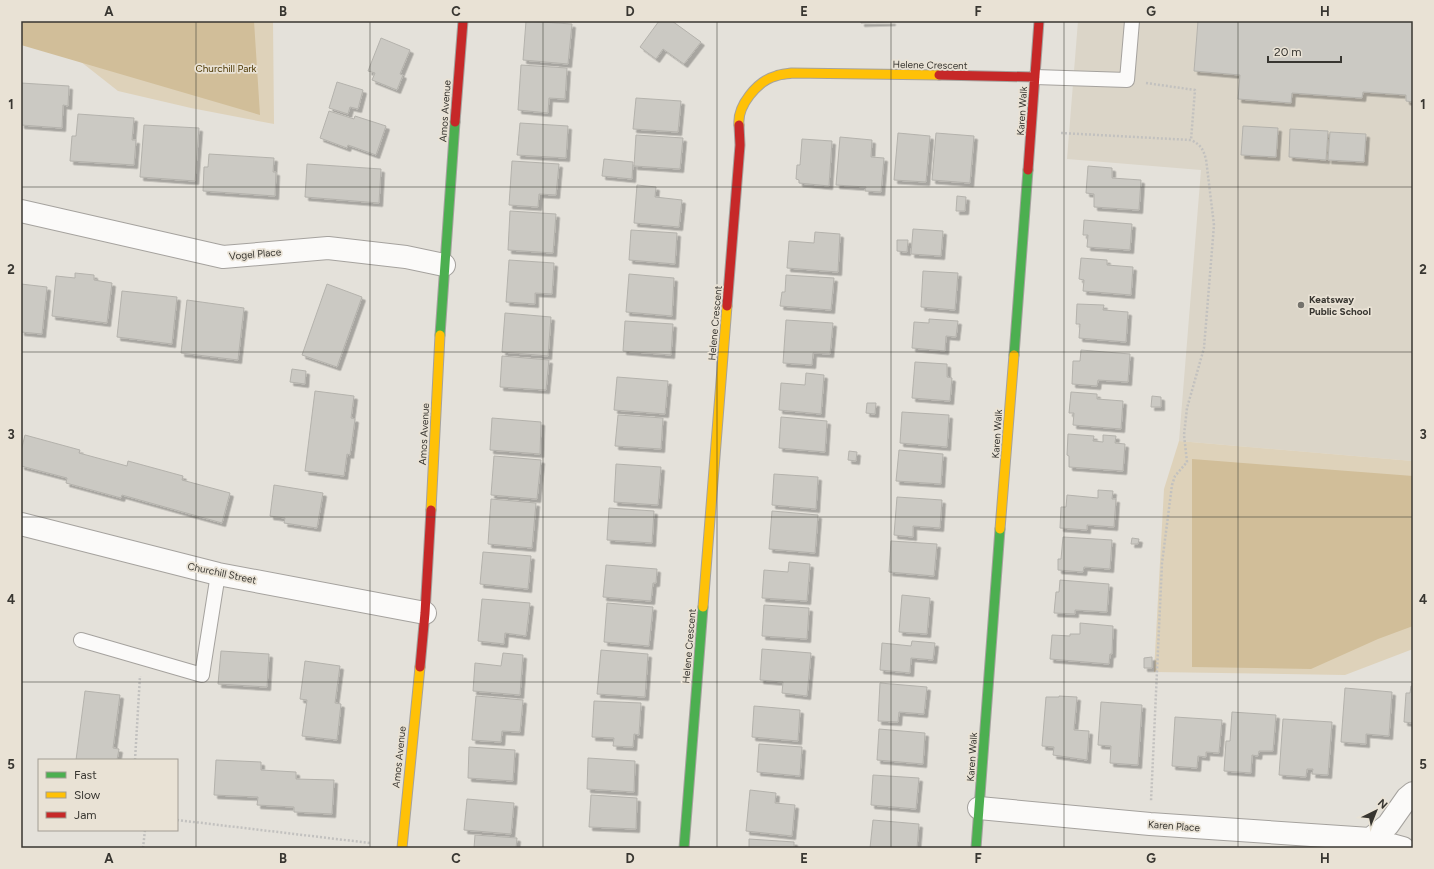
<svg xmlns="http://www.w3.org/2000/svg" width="1434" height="869" viewBox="0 0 1434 869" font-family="Figtree,sans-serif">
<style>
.built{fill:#dbd5c8}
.green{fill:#ded2ba}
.forest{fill:#d1be99}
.building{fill:#cbc9c3;stroke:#b4b2ac;filter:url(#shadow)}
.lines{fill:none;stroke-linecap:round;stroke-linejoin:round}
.lane-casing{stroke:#a5a29e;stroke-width:16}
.street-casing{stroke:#a5a29e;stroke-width:24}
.fast-casing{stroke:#a5a29e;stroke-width:11}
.slow-casing{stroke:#a5a29e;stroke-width:11}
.jam-casing{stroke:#a5a29e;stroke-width:11}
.path{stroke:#c2c1bf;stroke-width:2.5;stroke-dasharray:2 2;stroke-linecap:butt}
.lane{stroke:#fbfaf9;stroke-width:14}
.street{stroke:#fbfaf9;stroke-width:22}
.fast{stroke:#4caf50;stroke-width:9}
.slow{stroke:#ffc107;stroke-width:9}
.jam{stroke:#c62828;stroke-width:9}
.grid{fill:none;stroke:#383631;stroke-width:1;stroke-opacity:0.55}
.poi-dot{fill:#74726c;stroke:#e9e2d5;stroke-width:1.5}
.labels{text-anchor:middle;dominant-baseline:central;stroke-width:3.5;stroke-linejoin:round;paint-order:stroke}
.street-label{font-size:10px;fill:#383631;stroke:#e9e2d5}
.park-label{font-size:10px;fill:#4d3802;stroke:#e9e2d5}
.poi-label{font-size:10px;font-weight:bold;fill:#383631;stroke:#e9e2d5;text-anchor:start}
.neatline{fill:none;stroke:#383631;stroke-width:1.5}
.grid-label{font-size:13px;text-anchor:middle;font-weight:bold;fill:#383631}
</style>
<defs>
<filter id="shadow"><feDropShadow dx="3.5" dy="3.5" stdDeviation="0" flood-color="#0004"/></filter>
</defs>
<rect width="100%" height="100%" fill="#e4e1da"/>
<!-- built -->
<path class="built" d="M1078,21H1413V461L1179,441L1201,170L1067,159Z"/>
<!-- green -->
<path class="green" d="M21,21H273L274,124L191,108L118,91L71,54Z
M1179,441L1413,461V649L1345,675L1154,672L1164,489Z"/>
<!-- forest -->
<path class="forest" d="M21,21H254L260,115L21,45Z
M1192,459L1413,476V626L1378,639L1311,669L1192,667Z"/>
<!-- building -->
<path class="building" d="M526,21L572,24L568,64L523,60Z
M659,21H672L701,42L684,64L663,49L656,59L640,47Z
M861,21H892V22L861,23Z
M1198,21H1413V102L1406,101V95L1363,92L1362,98L1292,93L1291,103L1238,99L1240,75L1194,71Z
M381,38L410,50L400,74L403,75L397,90L372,80L375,73L368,71Z
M521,65L567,68L565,99L549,98L548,113L518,110Z
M337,82L363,90L358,109L350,107L348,114L329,108Z
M21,83L69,86L68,106L63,105L62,128L21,125Z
M636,98L681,101L678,132L633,129Z
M329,111L354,119L355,116L386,126L376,155L348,145L347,148L320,138Z
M78,114L134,118L132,140H136L134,165L70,161L72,136H76Z
M520,123L568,126L566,158L517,155Z
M144,125L199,128L195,181L140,177Z
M1243,126L1278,128L1276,157L1241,155Z
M1290,129L1328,131L1326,160L1289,157Z
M1330,132L1366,134L1364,162L1328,160Z
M898,133L930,136L926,182L894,180Z
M936,133L974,136L970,183L932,180Z
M636,135L683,138L680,169L634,166Z
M840,137L872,140L871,157L884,158L881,192L865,191L866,187L836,185Z
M802,139L832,141L829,186L799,183V180L796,179L797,165H800Z
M209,154L274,158L273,172H276L275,196L203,191L204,167H208Z
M604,159L633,162L632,179L602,176Z
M512,161L559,164L556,195L539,194L538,207L509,205Z
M307,164L381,169L379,203L305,197Z
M1088,166L1112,168V178L1141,180L1139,210L1094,207V194L1086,193Z
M637,185L656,187L655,197L682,200L679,227L634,223Z
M957,196L966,197L965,211H956Z
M510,211L556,214L553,253L508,250Z
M1084,220L1132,224L1130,250L1087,247L1088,235H1083Z
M913,229L943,231L941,256L911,254Z
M631,230L677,233L675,264L629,260Z
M815,232L840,234L838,272L787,268L789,241L814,243Z
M897,240H908L907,252L897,251Z
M1081,258L1107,260V265L1133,267L1131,295L1083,291L1084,280L1079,279Z
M509,260L554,263L552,294L535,293V304L506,302Z
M923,271L958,273L955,310L921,307Z
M75,273L94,275V280L112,283L107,323L52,316L56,276L75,278Z
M629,274L674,278L672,316L626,312Z
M786,275L834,278L831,310L780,306L782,292H785Z
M21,284L47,287L42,334L21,332Z
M327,284L362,297L337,367L302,355Z
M122,291L177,297L172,344L117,337Z
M187,300L244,308L238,360L181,353Z
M1077,304L1104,305L1103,310L1128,312L1126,342L1079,338L1080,324H1076Z
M505,313L551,317L548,356L502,352Z
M929,319L958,321L956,337L946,336L945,351L912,348L914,322L929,323Z
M786,320L833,323L830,354L813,353L812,365L783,363Z
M625,321L673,324L671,355L623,351Z
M1081,350L1130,354L1128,382L1098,380L1097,386L1072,384L1073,361H1080Z
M502,356L549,360L546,390L500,387Z
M915,362L947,364V377L952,378L950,401L912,398Z
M292,369L306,371L305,384L290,382Z
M806,373L824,375L821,414L779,410L781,383L805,385Z
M617,377L668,381L665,414L614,410Z
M315,391L354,396L351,418L355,419L350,455L347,454L344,476L305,471Z
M1071,392L1097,394V399L1123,401L1121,429L1073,425L1074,413H1069Z
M1152,396L1161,397V407H1151Z
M867,403H876L875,414L866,413Z
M902,412L949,415L947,447L900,443Z
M618,415L663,418L661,449L615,446Z
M781,417L827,421L825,452L779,448Z
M492,418L541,422L540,454L490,450Z
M1068,434L1094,436L1093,441L1103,442V435L1116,436L1115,443L1125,444L1123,471L1069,467V456L1067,455Z
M25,435L80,450L79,453L127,466L128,461L183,476L182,480L230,493L222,523L122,495L121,498L66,483L67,478L21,466V451Z
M899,450L943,454L941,484L896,481Z
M849,451L857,452L856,461L848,460Z
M494,456L541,460L537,499L491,495Z
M616,464L661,467L658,505L614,502Z
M774,474L818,477L816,509L772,505Z
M274,485L323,493L317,528L284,523L285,518L270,516Z
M1098,490L1113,491L1112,499H1116L1114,527L1087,525V530L1060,528L1061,507H1066L1067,495L1098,498Z
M897,497L942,500L940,528L913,526V537L894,535Z
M491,499L536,503L532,548L488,544Z
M609,508L654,511L652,543L607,540Z
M772,511L818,515L815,553L769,549Z
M1063,537L1112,540L1110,569L1084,567L1083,572L1058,570V559H1061Z
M1132,538L1139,539L1138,544H1131Z
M891,541L937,544L934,576L889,572Z
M483,552L531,556L528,589L480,584Z
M789,562L810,564L807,601L762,598L764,570L788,572Z
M606,565L657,569L656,583H653L651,601L603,597Z
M1060,580L1109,584L1107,612L1075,610V614L1054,613L1056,592H1059Z
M902,595L930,598L927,634L899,632Z
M482,599L530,603L526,636L505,633L504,644L478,641Z
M607,603L653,607L649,646L604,642Z
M764,605L809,608L807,639L762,636Z
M1080,623L1113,626L1112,654H1110L1109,664L1050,659L1052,635L1070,636V634H1080Z
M912,641L935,643L933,660L911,658L910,673L880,670L882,643L911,646Z
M762,649L811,653L807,696L782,693L783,682L760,680Z
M601,650L648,654L645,697L597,694Z
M221,651L269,654L267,687L218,684Z
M503,653L523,655L520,695L473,691L475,663L501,666Z
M1152,657V668H1144V658Z
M305,661L340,666L335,703L341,704L337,740L302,736L307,700L300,699Z
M880,683L927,687L924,714L899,712L898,722L878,721Z
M1411,686H1413V723L1404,722L1406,693H1410Z
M1345,688L1392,692L1389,736L1366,734V744L1341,742Z
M85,691L120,695L113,748L119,749L117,760H76Z
M476,696L523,700L520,732L502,731L501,742L472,740Z
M1059,696L1077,697L1074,730L1089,731L1087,760L1053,755L1054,747L1042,746L1046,697H1059Z
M594,701L641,703L639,735L634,734L633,747L613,746L614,738L592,737Z
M1101,702L1142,705L1138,765L1110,763L1111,746L1098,745Z
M754,706L800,710L798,741L752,737Z
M1232,712L1276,715L1273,751H1259L1258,756L1252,755L1251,773L1224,771L1226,741H1230Z
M1175,717L1222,720L1219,753L1206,752V757L1198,756L1197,768L1172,766Z
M1283,719L1332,722L1328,775L1312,774L1313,769H1307L1306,777L1279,775Z
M879,729L925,733L923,764L877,760Z
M759,744L802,747L800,776L757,772Z
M469,747L515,750L513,781L468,778Z
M588,758L635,761L634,792L587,789Z
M216,760L261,762V770L296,772V779L334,780L332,814L294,812V807L257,805L258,797L214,795Z
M873,775L919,778L916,809L871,805Z
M750,790L776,793L775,803L795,805L792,836L746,831Z
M591,795L637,798L636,829L589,827Z
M467,799L514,803L511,834L464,830Z
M873,820L919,824L917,848H870Z
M475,835L517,838L516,848H474Z
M749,839L794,842V848H749Z"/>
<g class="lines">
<defs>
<path id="lane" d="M1035,77L1127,80L1132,21
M81,640L202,675L218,574"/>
<path id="street" d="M21,211L223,257L328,248L406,257L444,265
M21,524L218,574L425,613
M979,808L1150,824L1370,839L1403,848
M1370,839L1388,825L1407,798L1413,793"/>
<path id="fast" d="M440,335L455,122
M1014,355L1028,170
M684,848L703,607
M976,848L1000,529"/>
<path id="slow" d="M739,125C737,106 757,81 776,76C781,74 787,74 792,73L939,75
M431,510L440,335
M1000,529L1014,355
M703,607L727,306
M402,848L420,667"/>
<path id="jam" d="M939,75L1035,77
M455,122L463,21
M1028,170L1039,21
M727,306L740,145L739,125
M420,667L425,613L431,510"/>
</defs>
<!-- lane casing -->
<use href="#lane" class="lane-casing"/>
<!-- street casing -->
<use href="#street" class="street-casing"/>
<!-- fast casing -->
<use href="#fast" class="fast-casing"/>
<!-- slow casing -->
<use href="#slow" class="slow-casing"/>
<!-- jam casing -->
<use href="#jam" class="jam-casing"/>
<!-- path -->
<path class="path" d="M1146,83L1195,90L1191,140
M1061,133L1191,140C1201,145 1203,149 1206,159L1214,225L1204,348L1187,408L1184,435L1187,462L1175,476L1172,485L1162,563L1151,801
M135,760L140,676
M177,820L370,843
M143,848L145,830"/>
<!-- lane -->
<use href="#lane" class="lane"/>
<!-- street -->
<use href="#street" class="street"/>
<!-- fast -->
<use href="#fast" class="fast"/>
<!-- slow -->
<use href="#slow" class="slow"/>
<!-- jam -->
<use href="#jam" class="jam"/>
</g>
<!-- grid -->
<path class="grid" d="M196,21V848M370,21V848M543,21V848M717,21V848M891,21V848M1064,21V848M1238,21V848M21,187H1413M21,352H1413M21,517H1413M21,682H1413"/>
<!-- markers -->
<circle class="poi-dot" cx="1301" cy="305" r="4"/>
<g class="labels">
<!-- street labels -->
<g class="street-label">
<text transform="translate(930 65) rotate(1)">Helene Crescent</text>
<text transform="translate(445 111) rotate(-86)">Amos Avenue</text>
<text transform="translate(1022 111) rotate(-86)">Karen Walk</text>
<text transform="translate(255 254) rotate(-5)">Vogel Place</text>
<text transform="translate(715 323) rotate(-85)">Helene Crescent</text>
<text transform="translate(424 434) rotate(-87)">Amos Avenue</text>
<text transform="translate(997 434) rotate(-86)">Karen Walk</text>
<text transform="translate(222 573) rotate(12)">Churchill Street</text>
<text transform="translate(689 646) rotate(-85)">Helene Crescent</text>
<text transform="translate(399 757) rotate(-84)">Amos Avenue</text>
<text transform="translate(972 757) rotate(-86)">Karen Walk</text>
<text transform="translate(1174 826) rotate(4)">Karen Place</text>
</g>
<!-- park labels -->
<g class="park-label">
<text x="226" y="68">Churchill Park</text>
</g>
<!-- poi labels -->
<g class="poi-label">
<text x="1309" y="299">Keatsway<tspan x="1309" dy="12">Public School</tspan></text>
</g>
</g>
<!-- border -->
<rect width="1434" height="869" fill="none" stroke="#e9e2d5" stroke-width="44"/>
<!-- legend -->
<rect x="38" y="759" width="140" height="72" fill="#e9e2d5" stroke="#a29d93"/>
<rect x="46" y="772" width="20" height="6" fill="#4caf50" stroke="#a29d93"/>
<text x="74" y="779" font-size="12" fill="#383631">Fast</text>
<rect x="46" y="792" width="20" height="6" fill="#ffc107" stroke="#a29d93"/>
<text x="74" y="799" font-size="12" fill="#383631">Slow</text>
<rect x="46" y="812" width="20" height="6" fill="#c62828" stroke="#a29d93"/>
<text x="74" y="819" font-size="12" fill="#383631">Jam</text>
<!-- north arrow -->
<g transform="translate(1376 811) rotate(43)" stroke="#e9e2d5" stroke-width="3" paint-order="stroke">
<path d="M0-3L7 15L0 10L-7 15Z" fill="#383631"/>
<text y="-6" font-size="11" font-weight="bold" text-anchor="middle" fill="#383631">N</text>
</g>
<!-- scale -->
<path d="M1268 56v6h73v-6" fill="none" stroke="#383631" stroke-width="2"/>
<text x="1274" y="56" font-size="12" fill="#383631" stroke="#e9e2d5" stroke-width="3" paint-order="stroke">20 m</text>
<rect x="22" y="22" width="1390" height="825" class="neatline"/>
<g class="grid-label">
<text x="109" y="16">A</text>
<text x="283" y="16">B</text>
<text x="456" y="16">C</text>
<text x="630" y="16">D</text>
<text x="804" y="16">E</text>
<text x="978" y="16">F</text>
<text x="1151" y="16">G</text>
<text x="1325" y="16">H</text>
<text x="11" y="109">1</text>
<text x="1423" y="109">1</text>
<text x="11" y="274">2</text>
<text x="1423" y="274">2</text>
<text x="11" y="439">3</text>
<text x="1423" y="439">3</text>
<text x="11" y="604">4</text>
<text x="1423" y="604">4</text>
<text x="11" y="769">5</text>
<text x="1423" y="769">5</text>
<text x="109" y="863">A</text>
<text x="283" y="863">B</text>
<text x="456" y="863">C</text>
<text x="630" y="863">D</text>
<text x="804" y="863">E</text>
<text x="978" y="863">F</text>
<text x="1151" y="863">G</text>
<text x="1325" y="863">H</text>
</g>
</svg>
